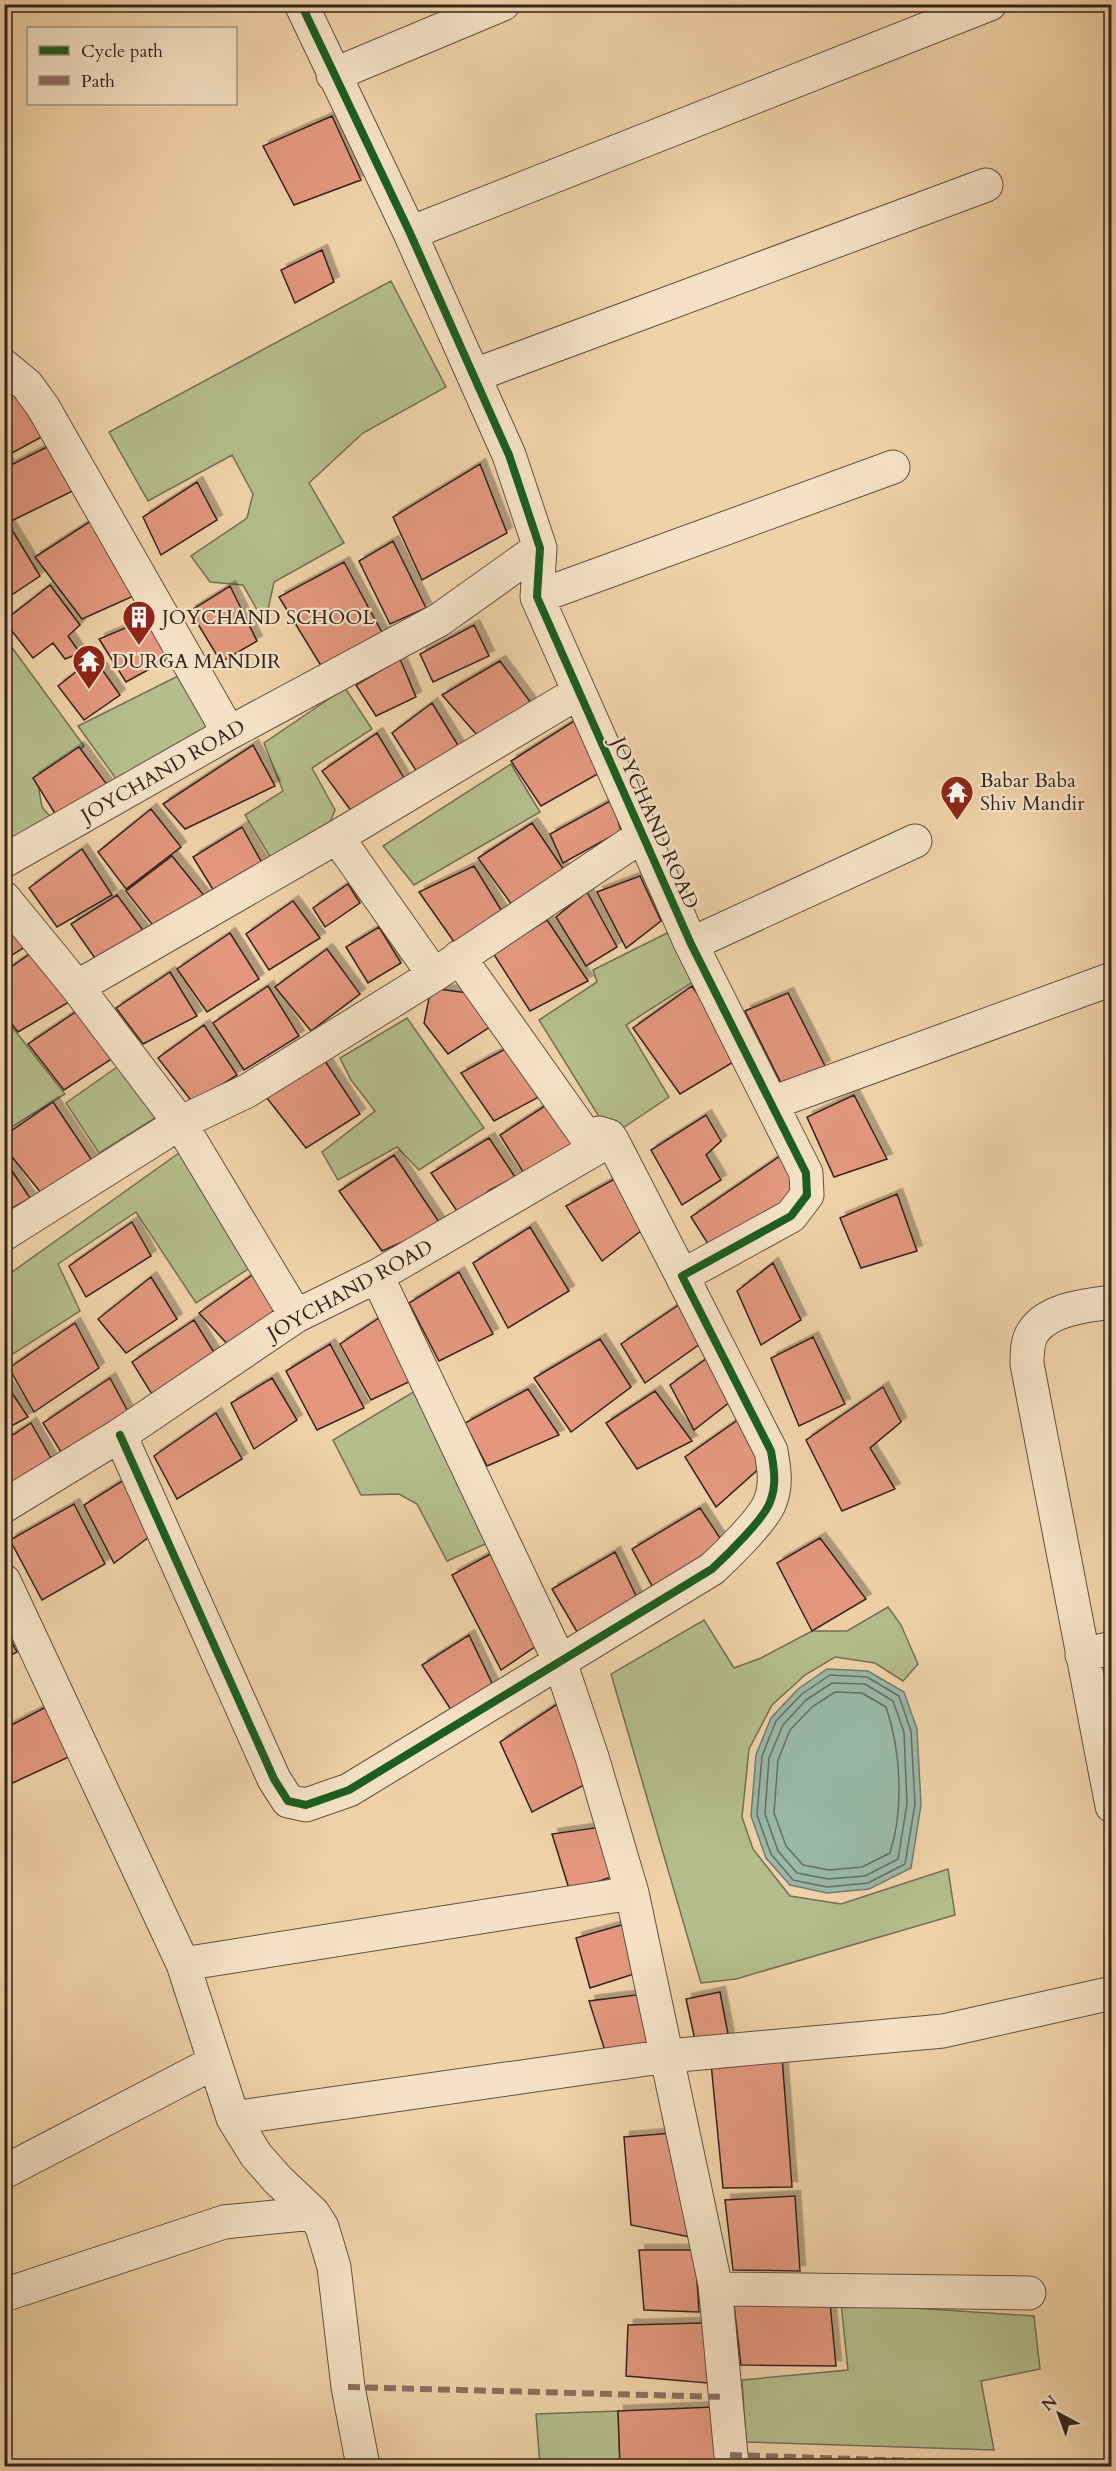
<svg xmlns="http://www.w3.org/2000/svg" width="1116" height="2471" viewBox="0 0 1116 2471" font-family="Cardo,serif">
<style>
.green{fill:#b4bd8c;stroke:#727056;stroke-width:1.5}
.water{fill:#9ab8a9;stroke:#707d72;stroke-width:1.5}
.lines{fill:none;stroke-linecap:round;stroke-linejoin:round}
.shore{stroke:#666e64;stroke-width:1.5}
.building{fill:#e4977e;stroke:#31241f;stroke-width:1.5;filter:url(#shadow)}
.street-casing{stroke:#615041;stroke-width:35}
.street{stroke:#f5e2c6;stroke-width:33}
.quiet{stroke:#8d6e63;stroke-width:6;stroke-dasharray:12 6;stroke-linecap:butt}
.cycleway-casing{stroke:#f5e2c6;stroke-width:11}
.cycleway{stroke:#1b5e20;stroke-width:8}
.labels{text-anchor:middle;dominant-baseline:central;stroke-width:4.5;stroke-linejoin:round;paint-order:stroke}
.poi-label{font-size:20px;fill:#31241f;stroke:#f5e2c6;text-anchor:start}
.street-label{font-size:20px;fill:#31241f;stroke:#f5e2c6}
</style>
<defs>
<filter id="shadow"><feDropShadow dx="5.5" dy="-5.5" stdDeviation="0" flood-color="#0004"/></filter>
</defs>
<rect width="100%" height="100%" fill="#f0d2a8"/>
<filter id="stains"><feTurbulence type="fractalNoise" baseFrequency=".00333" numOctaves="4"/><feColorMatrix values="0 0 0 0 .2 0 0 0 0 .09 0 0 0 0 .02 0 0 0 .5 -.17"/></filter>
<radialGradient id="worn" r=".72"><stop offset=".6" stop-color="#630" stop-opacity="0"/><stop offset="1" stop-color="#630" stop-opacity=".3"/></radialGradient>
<!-- green -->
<path class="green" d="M391,281L446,387L363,433L309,483L344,543L274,582L265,624L243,585L210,582L191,556L247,518L253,494L232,455L148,501L109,432Z
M5,638L84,746L37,779L42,807L63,832L5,854Z
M184,673L217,730L122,787L78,726Z
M345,688L372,729L312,768L335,810L327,830L279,872L245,815L283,791L264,743Z
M511,764L540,812L414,885L383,846Z
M687,923L713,969L626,1025L669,1097L611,1136L539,1020L597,982L593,970Z
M5,1018L65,1094L5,1131H4Z
M407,1018L484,1128L419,1170L397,1147L338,1180L322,1152L375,1111L351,1080L340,1058Z
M120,1065L160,1115L99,1153L66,1103Z
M186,1148L265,1258L196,1303L136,1212L58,1264L80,1311L5,1359V1277Z
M420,1388L497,1539L447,1561L417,1504L399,1494L361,1495L333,1440Z
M888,1607L901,1625L918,1664L903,1681L875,1663L835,1657L805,1675L772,1705L749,1749L742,1817L753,1849L790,1896L841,1904L948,1869L955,1915L736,1979L701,1983L611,1674L704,1620L734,1668L761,1658L812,1631H847Z
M841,2303L1034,2316L1040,2369L981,2381L994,2450L746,2442L742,2380L848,2370Z
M618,2411L620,2466H540L536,2414Z"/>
<!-- water -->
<path class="water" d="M827,1669L868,1671L904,1692L917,1729L921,1805L911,1868L869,1889L827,1893L790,1885L766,1858L751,1816L756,1755L771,1718L798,1689Z"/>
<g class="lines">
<!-- shore -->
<path class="shore" d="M830,1675L867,1677L899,1696L911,1731L915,1804L905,1864L868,1883L827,1887L793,1880L771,1854L757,1815L762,1756L776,1721L802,1694Z
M832,1683L865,1684L893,1701L904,1732L907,1804L898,1859L865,1876L828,1879L797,1873L778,1851L765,1814L769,1758L783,1725L806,1700Z
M835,1692L862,1693L886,1707C901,1751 904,1809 890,1853L862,1867L829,1870L803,1865L786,1846L774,1813L778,1760L790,1730L812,1707Z"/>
</g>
<!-- building -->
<path class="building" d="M332,116L361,180L294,205L263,146Z
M322,250L334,282L295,303L281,270Z
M19,388L47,434L12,453L4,442V398Z
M57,442L83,486L5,524L4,459L9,466Z
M480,464L507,533L422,580L393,517Z
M197,482L217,520L161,555L143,517Z
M97,517L138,594L82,619L35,557Z
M9,525L40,576L4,600V528Z
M393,541L426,608L390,624L359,561Z
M344,562L386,640L326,674L279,597Z
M50,585L80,625L68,636L80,653L65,659L53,643L33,658L4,621Z
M230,586L257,641L221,662L190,611Z
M154,616L179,653L126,682L99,639Z
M474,625L489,656L433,682L420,654Z
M94,658L120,695L84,720L58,686Z
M400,659L416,697L376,716L356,685Z
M500,661L534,707L484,743L442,695Z
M432,703L464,755L424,783L392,733Z
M585,714L610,767L541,806L511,761Z
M377,733L407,783L357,819L322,771Z
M253,745L275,786L185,829L163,804Z
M79,747L111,790L59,820L33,778Z
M612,800L621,831L563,863L550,834Z
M151,809L181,847L126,889L98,852Z
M532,823L566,873L512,905L478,858Z
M242,827L267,872L220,901L193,857Z
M82,849L112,895L57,927L29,888Z
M172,856L206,898L158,932L126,891Z
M474,866L506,918L457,946L419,892Z
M640,876L661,921L626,948L597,892Z
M348,884L360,903L325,927L313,908Z
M587,892L617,947L586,966L556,917Z
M117,895L145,933L99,964L71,924Z
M293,901L320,938L269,970L246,934Z
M4,905L30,944L4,960Z
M547,920L588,981L530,1011L493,953Z
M379,927L401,963L368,983L346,947Z
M230,933L259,979L207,1012L177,969Z
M327,949L360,994L311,1031L275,987Z
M34,951L69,1002L18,1032L4,1014V972Z
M170,972L197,1016L143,1044L116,1008Z
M268,986L299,1036L244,1070L213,1023Z
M692,986L740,1058L680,1094L633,1028Z
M431,988L468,993L498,1022L448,1054L424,1023Z
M788,993L825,1066L783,1087L745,1011Z
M80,1009L113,1058L64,1090L28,1044Z
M204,1025L237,1075L193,1103L158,1058Z
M516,1043L548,1092L494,1121L461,1073Z
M323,1058L360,1114L306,1148L263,1093Z
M854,1095L887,1159L834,1177L807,1117Z
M53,1102L95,1165L46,1199L4,1147V1136Z
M551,1102L582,1150L530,1183L500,1135Z
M706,1115L721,1141L706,1155L721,1180L682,1205L651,1150Z
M489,1138L515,1177L490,1190L459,1214L431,1173Z
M783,1154L797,1199L710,1247L691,1217Z
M394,1155L441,1225L382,1251L339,1191Z
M4,1159L30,1198L4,1213Z
M618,1177L646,1227L602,1261L566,1206Z
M897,1194L917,1251L861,1268L840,1218Z
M132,1222L151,1256L86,1297L69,1266Z
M530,1227L569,1291L508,1328L473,1263Z
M773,1263L801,1320L761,1345L737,1291Z
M459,1272L493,1334L439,1361L409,1303Z
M255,1273L280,1313L230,1347L199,1313Z
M151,1277L177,1319L126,1353L98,1319Z
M686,1300L707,1339L645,1383L621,1344Z
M382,1316L417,1378L371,1400L340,1344Z
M194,1320L221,1364L158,1404L132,1362Z
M75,1323L99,1368L34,1412L9,1368Z
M813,1337L845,1404L799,1426L771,1358Z
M600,1339L631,1387L571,1432L534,1378Z
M330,1344L364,1408L317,1430L286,1371Z
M710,1356L735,1398L694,1430L670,1385Z
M110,1378L133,1421L66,1460L43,1423Z
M272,1378L297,1420L254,1449L231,1403Z
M4,1381L28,1417L4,1430Z
M883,1387L901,1422L870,1448L895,1489L842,1511L806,1440Z
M528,1389L559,1435L487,1466L465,1423Z
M655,1391L692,1441L637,1469L606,1423Z
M216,1413L242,1459L177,1499L154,1456Z
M745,1415L763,1465L716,1507L685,1457Z
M31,1423L57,1469L4,1500V1441Z
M127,1478L153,1534L114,1563L84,1505Z
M74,1504L105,1564L42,1600L10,1540Z
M700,1508L724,1544L657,1595L632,1549Z
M820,1538L866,1599L812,1631L777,1563Z
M494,1552L545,1640L501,1670L452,1575Z
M615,1552L639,1602L580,1637L552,1589Z
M4,1628L17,1652L4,1659Z
M469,1635L499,1698L457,1719L422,1665Z
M565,1699L592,1781L532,1812L500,1742Z
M46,1707L71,1756L4,1787V1729Z
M601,1827L616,1875L570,1892L552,1834Z
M628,1923L637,1973L590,1988L576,1938Z
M720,1992L729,2039L696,2045L686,1999Z
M644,1994L652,2044L606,2054L589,2001Z
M782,2057L792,2187L723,2188L711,2063Z
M672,2133L690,2237L631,2225L624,2137Z
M795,2196L800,2271L733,2270L725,2200Z
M639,2250H695L699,2312L644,2310Z
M829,2292L836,2366L741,2365L733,2297Z
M703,2323L708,2383L626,2376L628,2325Z
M713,2407L717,2466H620L618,2411Z"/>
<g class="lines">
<defs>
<path id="street" d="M333,75L503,4
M410,233L990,4
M4,366L27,385L43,407L229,733
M475,375L986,185
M537,597L893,467
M337,837L434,975
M4,861L229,733L439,620L540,548
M4,898L77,987L180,1123L4,1234
M691,944L915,841
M459,957L595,1149
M77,987L337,837L579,692
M772,1103L1112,979
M377,1276L560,1662L592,1757L632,1893L715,2284L732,2466
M1112,1302C1087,1305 1048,1309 1033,1332C1027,1341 1027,1353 1027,1364L1112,1806
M296,1316L180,1123L247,1091L434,975L643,835
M120,1435L274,1779L288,1801L306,1805L349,1790L712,1569C726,1556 764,1519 770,1502C777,1485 774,1468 771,1451L682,1276L791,1216L807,1195L806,1173L691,944L537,597L540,548L509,455L410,233L301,4
M4,1506L120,1435L296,1316L377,1276L595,1149L599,1133L609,1136L613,1142L682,1276
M4,1581L183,1964L233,2118L256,2155L278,2180L313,2213L322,2227L334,2267L348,2387L363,2466
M1082,1655L1112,1648
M183,1964L632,1893
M233,2118L668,2056L943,2031L1112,1993
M4,2172L215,2062
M715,2284L725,2289L1029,2293
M4,2295L224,2222L313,2213"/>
</defs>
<!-- street casing -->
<use href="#street" class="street-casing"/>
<!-- street -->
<use href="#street" class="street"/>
<!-- quiet -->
<path class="quiet" d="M348,2387L725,2397
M730,2455L1072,2466"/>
<defs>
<path id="cycleway" d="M120,1435L274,1779L288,1801L306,1805L349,1790L712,1569C726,1556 764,1519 770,1502C777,1485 774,1468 771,1451L682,1276L791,1216L807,1195L806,1173L691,944L537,597L540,548L509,455L410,233L301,4"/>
</defs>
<!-- cycleway casing -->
<use href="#cycleway" class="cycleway-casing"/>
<!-- cycleway -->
<use href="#cycleway" class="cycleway"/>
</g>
<!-- icons -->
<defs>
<symbol id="building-pin" viewBox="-11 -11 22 30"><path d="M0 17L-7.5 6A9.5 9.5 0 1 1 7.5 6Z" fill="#8f2418" stroke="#f5e2c6"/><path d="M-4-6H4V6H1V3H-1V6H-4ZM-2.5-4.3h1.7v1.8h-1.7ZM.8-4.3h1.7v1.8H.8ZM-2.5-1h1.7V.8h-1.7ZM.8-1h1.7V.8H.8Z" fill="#fff"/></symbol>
<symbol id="temple-pin" viewBox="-11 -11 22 30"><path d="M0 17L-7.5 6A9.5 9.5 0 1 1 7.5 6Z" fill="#8f2418" stroke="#f5e2c6"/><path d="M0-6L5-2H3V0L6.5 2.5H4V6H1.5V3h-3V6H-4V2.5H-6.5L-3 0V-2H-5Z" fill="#fff"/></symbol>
</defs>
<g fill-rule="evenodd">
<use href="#building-pin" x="120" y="598" width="38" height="52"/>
<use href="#temple-pin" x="70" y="642" width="38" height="52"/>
<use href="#temple-pin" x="938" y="773" width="38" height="52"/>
</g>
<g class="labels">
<!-- poi labels -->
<g class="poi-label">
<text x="162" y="617">JOYCHAND SCHOOL</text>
<text x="112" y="661">DURGA MANDIR</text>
<text x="980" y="780">Babar Baba<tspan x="980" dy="23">Shiv Mandir</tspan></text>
</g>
<!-- street labels -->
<g class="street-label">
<text transform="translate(163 771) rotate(-30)">JOYCHAND ROAD</text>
<text transform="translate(655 823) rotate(66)">JOYCHAND ROAD</text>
<text transform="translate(350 1290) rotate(-29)">JOYCHAND ROAD</text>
</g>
</g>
<!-- margin -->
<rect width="1116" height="2471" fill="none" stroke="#f0d2a8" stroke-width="24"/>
<rect x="6" y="6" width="1104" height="2459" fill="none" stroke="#31241f" stroke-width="3"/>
<rect x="12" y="12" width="1092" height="2447" fill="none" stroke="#31241f" stroke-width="1.5"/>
<!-- legend -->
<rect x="27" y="27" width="210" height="78" fill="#f5e2c6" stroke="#a79683" stroke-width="1.5"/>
<rect x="39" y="46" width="30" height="9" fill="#1b5e20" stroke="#a79683" stroke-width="1.5"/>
<text x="81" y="57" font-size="18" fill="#31241f">Cycle path</text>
<rect x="39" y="76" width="30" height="9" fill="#8d6e63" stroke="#a79683" stroke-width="1.5"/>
<text x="81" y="87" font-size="18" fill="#31241f">Path</text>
<!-- north arrow -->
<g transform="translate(1059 2414) rotate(319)" stroke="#f5e2c6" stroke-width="4.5" paint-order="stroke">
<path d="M0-4.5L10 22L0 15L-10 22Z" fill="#31241f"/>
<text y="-9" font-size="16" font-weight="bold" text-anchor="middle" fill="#31241f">N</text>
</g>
<rect width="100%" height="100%" filter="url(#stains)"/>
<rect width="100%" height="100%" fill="url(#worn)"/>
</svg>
